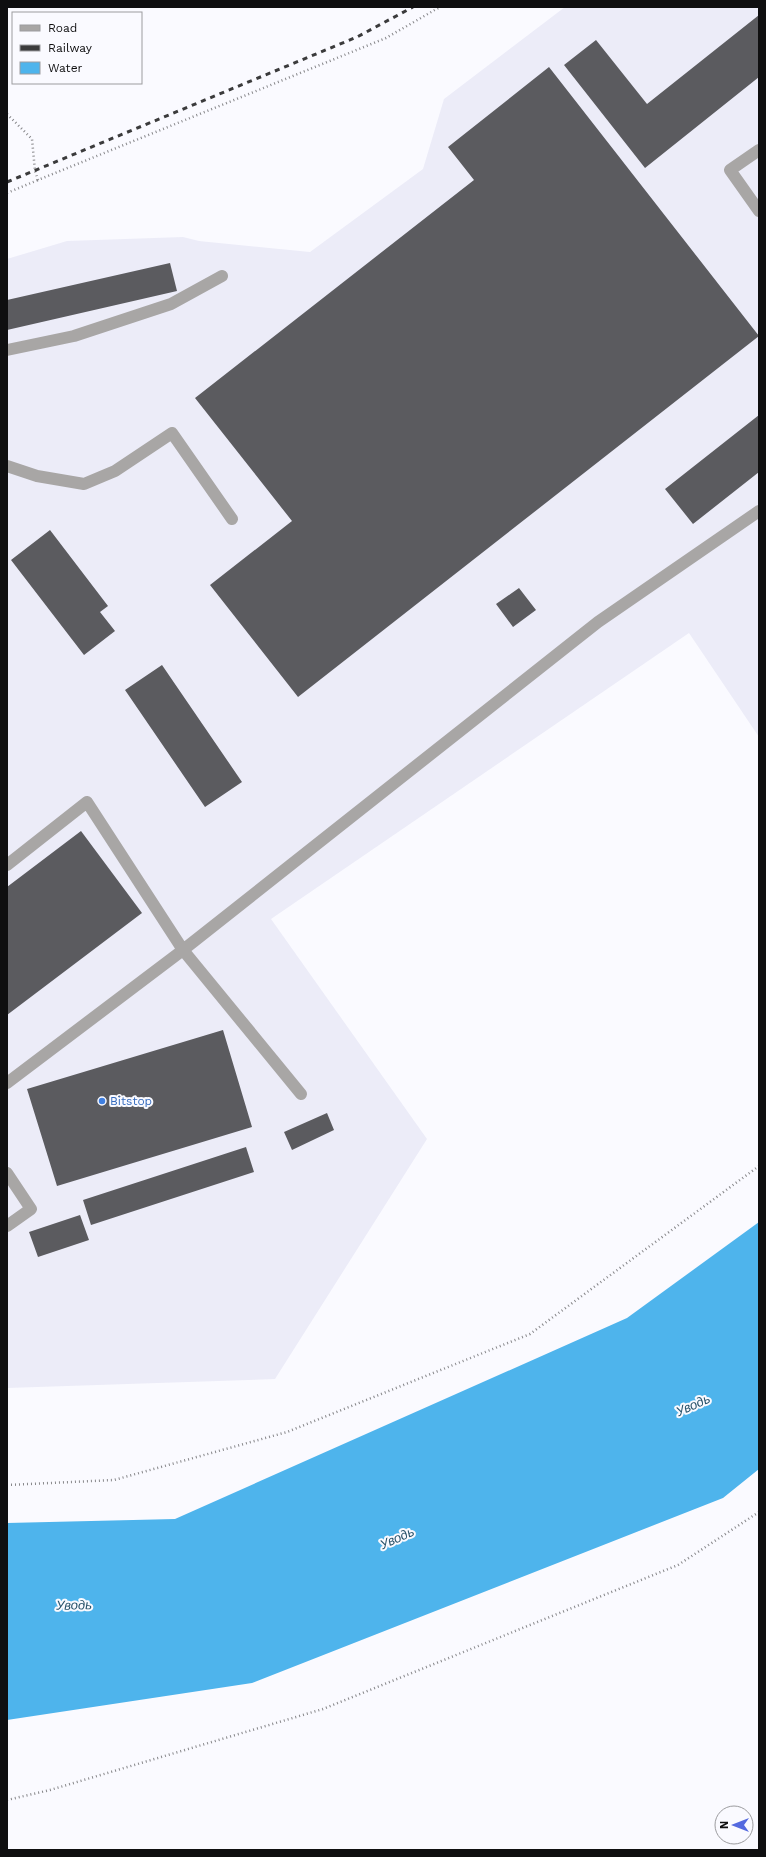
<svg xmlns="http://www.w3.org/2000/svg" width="766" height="1857" viewBox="0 0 766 1857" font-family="'Work Sans',sans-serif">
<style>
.built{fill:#ececf8}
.water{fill:#4eb4ec}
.building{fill:#5b5b5f}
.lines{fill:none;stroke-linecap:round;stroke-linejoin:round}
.path{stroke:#87878a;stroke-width:2.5;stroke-dasharray:1 3;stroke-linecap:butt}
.minor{stroke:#a8a6a5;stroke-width:12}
.rail{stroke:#3b3b3c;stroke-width:3;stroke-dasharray:5 5;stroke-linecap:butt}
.shop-dot{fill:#3f7fe0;stroke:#fafaff;stroke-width:1.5}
.labels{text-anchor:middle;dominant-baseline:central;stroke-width:4;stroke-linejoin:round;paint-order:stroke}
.shop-label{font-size:12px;fill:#366cbe;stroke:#fafaff;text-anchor:start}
.water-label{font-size:13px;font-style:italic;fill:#29536b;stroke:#fafaff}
</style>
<rect width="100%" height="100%" fill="#fafaff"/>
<!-- built -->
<path class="built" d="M565,7H759V737L689,633L271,919L427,1139L275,1379L7,1388V259L67,241L183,237L199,241L310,252L423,169L444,99Z"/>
<!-- water -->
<path class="water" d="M759,1222V1469L723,1498L252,1683L7,1720V1523L175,1519L627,1318Z"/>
<!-- building -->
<path class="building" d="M759,15V77L645,168L564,65L596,40L647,104Z
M549,67L759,336L298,697L210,585L292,521L195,398L474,180L448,147Z
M170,263L177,291L7,330V300Z
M759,415V472L693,524L665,489Z
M50,530L108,606L100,612L115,631L84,655L11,560Z
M519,588L536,610L513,627L496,604Z
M162,665L242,782L205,807L125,690Z
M81,831L142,913L7,1015V887Z
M223,1030L252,1127L57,1186L27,1089Z
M327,1113L334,1130L292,1150L284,1132Z
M246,1147L254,1172L91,1225L83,1200Z
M80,1215L89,1240L38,1257L29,1232Z"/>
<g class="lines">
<!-- path -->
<path class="path" d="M7,114L32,139L35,171L38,180L386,38L440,7
M7,193L38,180
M7,1485L114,1480L287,1432L530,1334L759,1166
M7,1800L50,1790L323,1709L678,1565L759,1512"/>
<!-- minor -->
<path class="minor" d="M759,150L730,170L759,211
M7,350L74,336L171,304L222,276
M7,466L37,476L84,484L115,471L172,433L232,519
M7,865L87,802L183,950L598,622L759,511
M7,1083L183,950L301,1094
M7,1173L31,1209L7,1226"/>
<!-- rail -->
<path class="rail" d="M7,182L357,37L413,7"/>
</g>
<!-- markers -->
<circle class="shop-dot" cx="102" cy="1101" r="4"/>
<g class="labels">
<!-- shop labels -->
<g class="shop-label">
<text x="110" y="1101">Bitstop</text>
</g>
<!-- water labels -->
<g class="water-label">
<text transform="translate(693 1405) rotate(-24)">Уводь</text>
<text transform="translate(397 1538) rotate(-24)">Уводь</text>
<text transform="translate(74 1605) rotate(-1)">Уводь</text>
</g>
</g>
<!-- border -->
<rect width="766" height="1857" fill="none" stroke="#0f0f10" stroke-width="16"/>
<!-- legend -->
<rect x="12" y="12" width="130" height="72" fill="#fafaff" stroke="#9c9c9f"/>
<rect x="20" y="25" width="20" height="6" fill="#a8a6a5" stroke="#9c9c9f"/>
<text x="48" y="32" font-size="12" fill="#0f0f10">Road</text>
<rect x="20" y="45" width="20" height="6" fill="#3b3b3c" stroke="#9c9c9f"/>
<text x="48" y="52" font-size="12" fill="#0f0f10">Railway</text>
<rect x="20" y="62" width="20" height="12" fill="#4eb4ec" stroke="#9c9c9f"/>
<text x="48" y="72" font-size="12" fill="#0f0f10">Water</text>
<!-- north arrow -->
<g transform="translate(734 1825) rotate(270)"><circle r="19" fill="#fafaff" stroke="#9c9c9f"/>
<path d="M0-3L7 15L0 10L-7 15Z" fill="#5469df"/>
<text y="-6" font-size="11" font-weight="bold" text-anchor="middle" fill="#0f0f10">N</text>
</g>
</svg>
